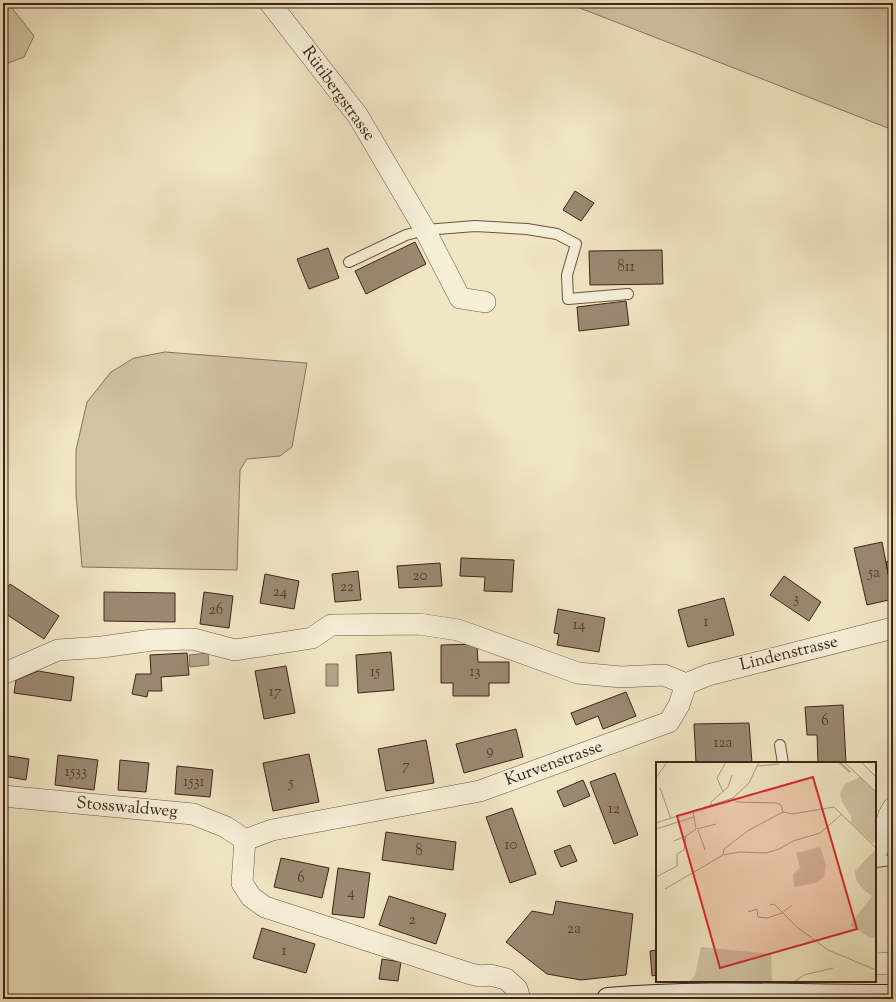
<svg xmlns="http://www.w3.org/2000/svg" width="896" height="1002" viewBox="0 0 896 1002" font-family="'Sorts Mill Goudy',serif">
<style>
.green{fill:#d2c5a6;stroke:#887460}
.water{fill:#b4a48a;stroke:#84715e}
.building{fill:#9b8972;stroke:#3d241b}
.lines{fill:none;stroke-linecap:round;stroke-linejoin:round}
.lane-casing{stroke:#6a5445;stroke-width:12}
.street-casing{stroke:#6a5445;stroke-width:22}
.secondary-casing{stroke:#3d241b;stroke-width:24}
.lane{stroke:#f6efd8;stroke-width:10}
.street{stroke:#f6efd8;stroke-width:21}
.secondary{stroke:#f6efd8;stroke-width:22}
.labels{text-anchor:middle;dominant-baseline:central;stroke-width:3;stroke-linejoin:round;paint-order:stroke}
.number-label{font-size:15px;fill:#543d31}
.street-label{font-size:17px;fill:#3d241b;stroke:#f6efd8}
.inset-river{fill:none;stroke:#b4a48a;stroke-width:2}
.inset-road{fill:none;stroke:#a99880;stroke-width:1}
.view{fill:#d62828;fill-opacity:0.15;stroke:#d62828;stroke-width:2}
.inset-edge{fill:none;stroke:#3d241b;stroke-width:2}
</style>
<rect width="100%" height="100%" fill="#f1e6c3"/>
<filter id="stains"><feTurbulence type="fractalNoise" baseFrequency=".005" numOctaves="4"/><feColorMatrix values="0 0 0 0 .2 0 0 0 0 .09 0 0 0 0 .02 0 0 0 .5 -.17"/></filter>
<radialGradient id="worn" r=".72"><stop offset=".6" stop-color="#630" stop-opacity="0"/><stop offset="1" stop-color="#630" stop-opacity=".3"/></radialGradient>
<!-- green -->
<path class="green" d="M3,3H8L34,36L24,57L3,65Z
M567,3H893V130Z
M165,352L307,363L292,447L280,456L247,459L240,470L237,570L82,567L76,493V450L87,402L111,372L134,358Z"/>
<!-- water -->
<path class="water" d="M208,653L209,665L190,667L189,655Z
M326,664H338V686H326Z"/>
<!-- building -->
<path class="building" d="M575,191L594,203L581,221L563,210Z
M415,242L426,264L366,294L355,271Z
M328,248L339,278L309,289L297,259Z
M662,250L663,284L590,285L589,251Z
M626,301L629,325L579,331L577,307Z
M882,542L893,599L867,605L854,548Z
M461,558L514,560L512,592L484,591L485,577L460,576Z
M893,560V583L890,584L886,562Z
M440,563L442,586L399,588L397,566Z
M358,571L361,600L335,602L332,574Z
M265,574L299,581L294,609L260,603Z
M784,576L821,602L809,621L770,595Z
M10,584L59,616L44,639L3,612V595Z
M104,592L175,593V622L104,621Z
M204,592L233,596L229,628L200,624Z
M724,598L734,635L688,647L678,610Z
M558,609L605,618L599,652L557,645L559,634L554,633Z
M477,644L478,662H509V683H489V696H453V683H441V645Z
M391,652L394,690L358,693L356,655Z
M187,653L189,675L161,677L162,691H148L147,697L132,694L136,674H151L150,655Z
M286,666L295,713L264,719L255,671Z
M38,671L74,677L71,701L14,693L16,680Z
M626,692L636,716L603,729L598,716L576,725L571,713Z
M843,705L846,763H818L817,735H807L805,707Z
M749,723L752,763H696L694,724Z
M516,729L523,757L464,773L456,744Z
M426,740L434,783L386,791L378,749Z
M309,754L319,802L273,811L263,763Z
M3,755L29,759L26,780L3,776Z
M58,755L98,760L94,790L55,785Z
M120,760L149,763L146,792L118,790Z
M177,766L213,770L210,797L175,794Z
M615,773L638,835L614,844L590,782Z
M583,780L590,796L564,807L557,791Z
M512,808L536,874L510,883L486,817Z
M386,832L456,842L453,870L382,860Z
M570,845L577,861L561,867L554,851Z
M281,858L329,868L322,898L274,887Z
M338,868L370,873L364,918L332,914Z
M389,896L446,914L436,944L379,925Z
M556,901L633,914L626,975L581,980L547,974L506,942L532,911L553,915Z
M262,928L315,944L306,973L253,958Z
M657,950V975L652,976L650,951Z
M382,959L401,962L398,981L379,979Z"/>
<g class="lines">
<defs>
<path id="lane" d="M349,262L406,235L425,230L475,226L527,229L557,234L576,244L567,275L568,299L628,294
M780,745L783,763
M875,862L893,860"/>
<path id="street" d="M270,3L358,116L425,230L460,298L485,302
M3,674L58,650L102,647L152,640L193,639L235,650L312,638L331,625L419,624L458,630L578,673L621,677L664,675L686,684
M686,684L708,675L893,628
M3,796L193,814L226,827L245,840
M245,840L272,830L480,791L669,722L679,705L686,684
M245,840L242,883L251,897L265,907L471,974L480,976L490,975L506,979L517,989L520,999
M875,856L889,815L893,808
M875,964L893,963"/>
<path id="secondary" d="M608,999C703,991 798,996 893,996"/>
</defs>
<!-- lane casing -->
<use href="#lane" class="lane-casing"/>
<!-- street casing -->
<use href="#street" class="street-casing"/>
<!-- secondary casing -->
<use href="#secondary" class="secondary-casing"/>
<!-- lane -->
<use href="#lane" class="lane"/>
<!-- street -->
<use href="#street" class="street"/>
<!-- secondary -->
<use href="#secondary" class="secondary"/>
</g>
<g class="labels">
<!-- number labels -->
<g class="number-label">
<text x="626" y="267">811</text>
<text x="874" y="573">5a</text>
<text x="420" y="576">20</text>
<text x="347" y="587">22</text>
<text x="280" y="592">24</text>
<text x="796" y="599">3</text>
<text x="216" y="610">26</text>
<text x="706" y="622">1</text>
<text x="579" y="625">14</text>
<text x="375" y="672">15</text>
<text x="475" y="672">13</text>
<text x="275" y="692">17</text>
<text x="825" y="721">6</text>
<text x="723" y="743">12a</text>
<text x="490" y="751">9</text>
<text x="406" y="766">7</text>
<text x="76" y="772">1533</text>
<text x="194" y="782">1531</text>
<text x="291" y="783">5</text>
<text x="614" y="809">12</text>
<text x="511" y="845">10</text>
<text x="419" y="851">8</text>
<text x="301" y="878">6</text>
<text x="351" y="893">4</text>
<text x="412" y="920">2</text>
<text x="574" y="929">2a</text>
<text x="284" y="951">1</text>
</g>
<!-- street labels -->
<g class="street-label">
<text transform="translate(338 94) rotate(54)">Rütibergstrasse</text>
<text transform="translate(789 654) rotate(-14)">Lindenstrasse</text>
<text transform="translate(554 764) rotate(-20)">Kurvenstrasse</text>
<text transform="translate(127 808) rotate(5)">Stosswaldweg</text>
</g>
</g>
<!-- overview -->
<g transform="translate(656 762)">
<rect width="220" height="220" fill="#f1e6c3"/>
<path d="M204,15L220,30V78L217,81L195,61V54L187,42L184,32L189,22ZM164,85L170,102L168,115L160,121L138,125L137,112L144,106L140,91ZM220,87V176H214L194,163L216,134L207,127L200,118L199,109ZM45,185L115,192L116,220H32L39,214Z" fill="#d2c5a6"/>
<path class="inset-river" d="M183,0L194,10"/>
<path class="inset-road" d="M188,0L220,30M205,0L220,15M102,4L123,2M0,16L11,0M4,26L15,57M67,30L61,16L70,0M77,36L81,40L121,41L125,43L127,50M55,45V40L72,25L76,13M127,50L136,52L178,45L220,86M0,61L77,36L93,21L103,0M0,67L38,55M41,67L60,62M42,68L49,88M18,79L30,74M67,93L83,90L110,91L123,87L137,79L164,71L186,52M67,93L68,87L93,68L127,50M0,115L21,104V92L28,88L30,74L40,67L37,50M9,127L67,93M114,143L118,142L141,165L172,188L220,208M92,150L101,147L102,155L111,156L126,151L136,143M138,220L148,213L177,206"/>
<path class="view" d="M157,15L201,167L64,206L21,54Z"/>
<rect width="220" height="220" class="inset-edge"/>
</g>
<!-- margin -->
<rect width="896" height="1002" fill="none" stroke="#f1e6c3" stroke-width="16"/>
<rect x="4" y="4" width="888" height="994" fill="none" stroke="#3d241b" stroke-width="2"/>
<rect x="8" y="8" width="880" height="986" fill="none" stroke="#3d241b"/>
<rect width="100%" height="100%" filter="url(#stains)"/>
<rect width="100%" height="100%" fill="url(#worn)"/>
</svg>
